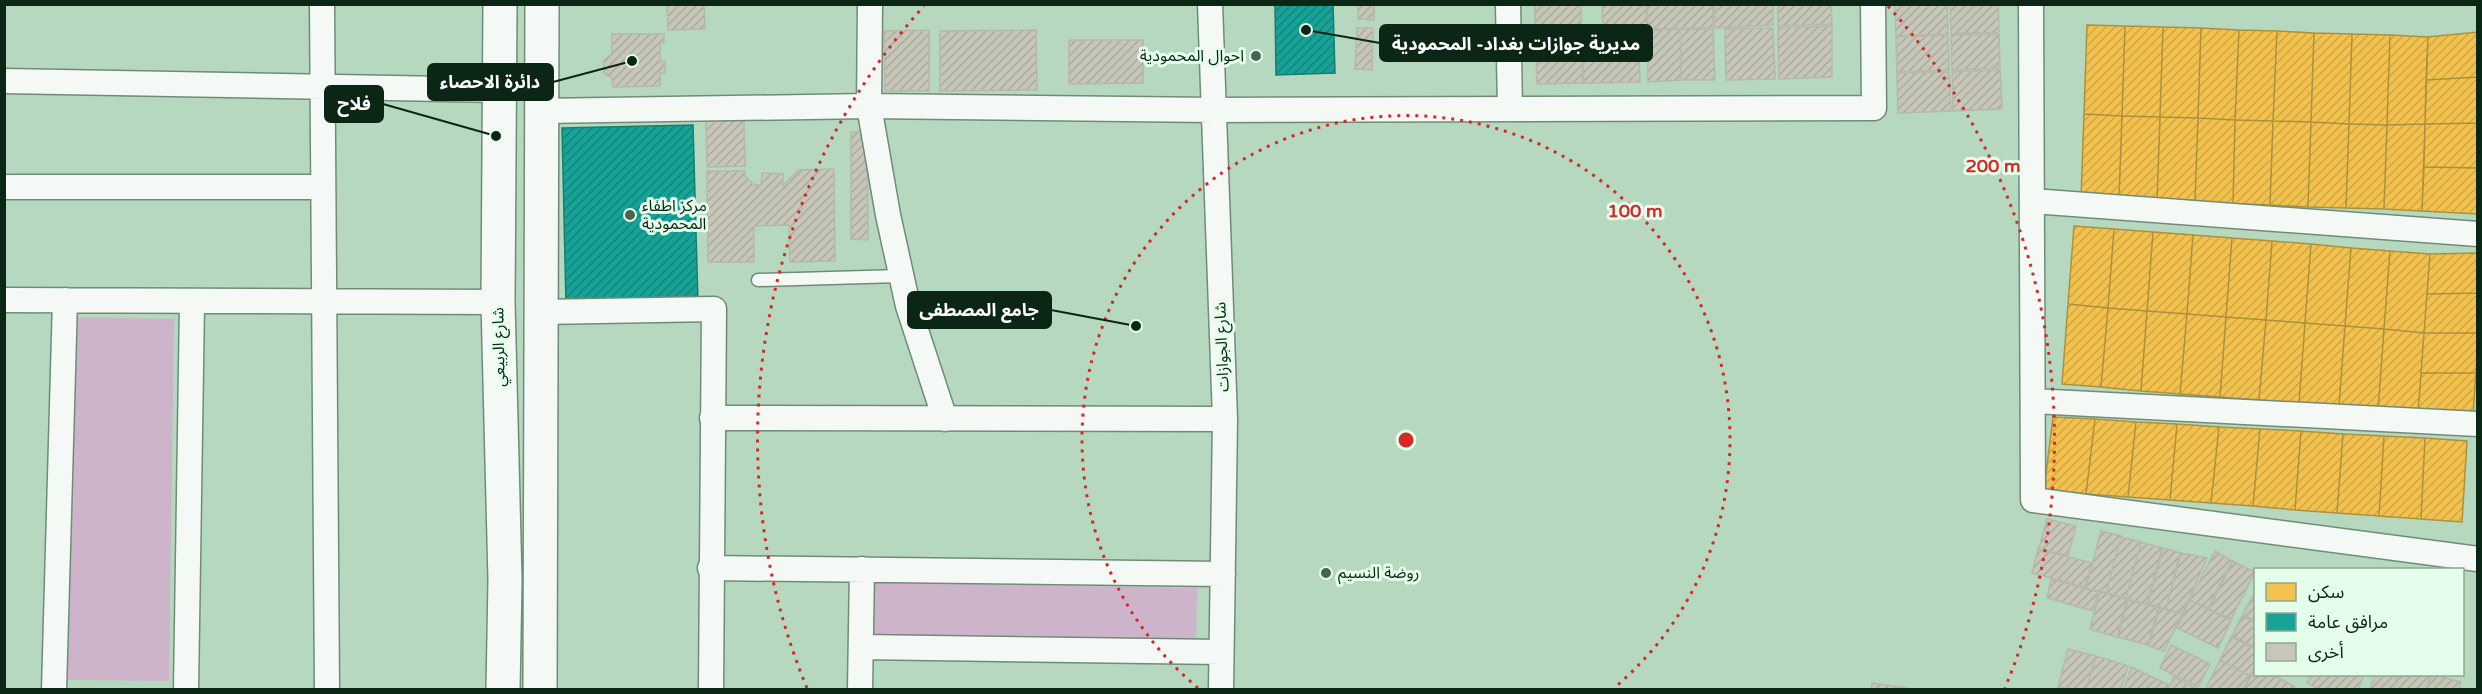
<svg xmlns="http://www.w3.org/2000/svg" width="2482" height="694" viewBox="0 0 2482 694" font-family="'Varela Round','Noto Sans Arabic',sans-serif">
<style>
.garden{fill:#cdb4cb}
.homes{fill:url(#homes-hatch);stroke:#ad923d;stroke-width:1.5}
.public{fill:url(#public-hatch);stroke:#147e71;stroke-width:1.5}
.building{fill:url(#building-hatch);stroke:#b6b8aa;stroke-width:1.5}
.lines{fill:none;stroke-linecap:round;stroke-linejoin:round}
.lane-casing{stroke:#708c79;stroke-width:15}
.street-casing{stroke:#708c79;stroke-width:27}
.secondary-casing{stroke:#708c79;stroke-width:36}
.lane{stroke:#f4f9f5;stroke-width:12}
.street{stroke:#f4f9f5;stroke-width:24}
.secondary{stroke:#f4f9f5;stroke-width:33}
.ring{fill:none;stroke:#d62828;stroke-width:3;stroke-dasharray:3 6}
.poi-dot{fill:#476450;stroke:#e4feeb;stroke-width:2}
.labels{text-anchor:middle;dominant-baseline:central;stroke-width:6;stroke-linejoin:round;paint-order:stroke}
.poi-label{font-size:16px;fill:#0c2615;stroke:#e4feeb;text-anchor:start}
.street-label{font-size:16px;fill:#0c2615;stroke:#e4feeb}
.centre{fill:#d62828;stroke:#e4feeb;stroke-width:3}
.ring-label{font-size:18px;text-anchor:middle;font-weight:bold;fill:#d62828;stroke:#e4feeb;stroke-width:6;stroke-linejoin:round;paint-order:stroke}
.leader{fill:none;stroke:#0c2615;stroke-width:2}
.callout-dot{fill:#0c2615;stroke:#e4feeb;stroke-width:2}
.callout{fill:#0c2615;stroke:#0c2615;stroke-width:2}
.callout-label{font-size:18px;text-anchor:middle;font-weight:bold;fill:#fff}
</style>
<defs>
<pattern id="homes-hatch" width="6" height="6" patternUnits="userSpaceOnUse" patternTransform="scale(1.5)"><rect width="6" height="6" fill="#f2c14e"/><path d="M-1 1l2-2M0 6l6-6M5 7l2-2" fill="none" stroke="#cea643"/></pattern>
<pattern id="public-hatch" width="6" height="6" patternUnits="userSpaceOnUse" patternTransform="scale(1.5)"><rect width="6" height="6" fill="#17a398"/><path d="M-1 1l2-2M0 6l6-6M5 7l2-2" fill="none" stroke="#13857b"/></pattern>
<pattern id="building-hatch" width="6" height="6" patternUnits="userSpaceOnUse" patternTransform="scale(1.5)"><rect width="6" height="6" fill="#c6c7b8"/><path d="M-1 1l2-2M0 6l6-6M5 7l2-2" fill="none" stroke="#a9ab9d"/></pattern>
</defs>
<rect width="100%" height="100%" fill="#b5d8bf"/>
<!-- garden -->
<path class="garden" d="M73,317L174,319L169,681L68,680Z
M869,582L1197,588L1196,647L868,641Z"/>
<!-- homes -->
<path class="homes" d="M2087,25L2125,26L2122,116L2084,114Z
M2125,26L2163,27L2160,117L2122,116Z
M2163,27L2201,28L2198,118L2160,117Z
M2201,28L2239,30L2235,120L2198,118Z
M2239,30L2277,31L2273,121L2235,120Z
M2277,31L2314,33L2311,122L2273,121Z
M2478,32V77L2426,80L2428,37Z
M2314,33L2352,34L2349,124L2311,122Z
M2352,34L2390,35L2387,125L2349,124Z
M2390,35L2428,37L2425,124L2387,125Z
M2478,77V123L2425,124L2426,80Z
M2084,114L2122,116L2119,200L2081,199Z
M2122,116L2160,117L2157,201L2119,200Z
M2160,117L2198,118L2195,202L2157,201Z
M2198,118L2235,120L2233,204L2195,202Z
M2235,120L2273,121L2270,205L2233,204Z
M2273,121L2311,122L2308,207L2270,205Z
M2311,122L2349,124L2346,208L2308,207Z
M2478,123V168L2424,167L2425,124Z
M2349,124L2387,125L2384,209L2346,208Z
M2425,124L2422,211L2384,209L2387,125Z
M2424,167L2478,168V214L2422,211Z
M2074,226L2114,229L2108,308L2068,304Z
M2114,229L2153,232L2147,311L2108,308Z
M2153,232L2193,235L2187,314L2147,311Z
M2193,235L2232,238L2226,317L2187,314Z
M2232,238L2272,241L2266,320L2226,317Z
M2272,241L2311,244L2305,323L2266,320Z
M2311,244L2351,248L2345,326L2305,323Z
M2351,248L2390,251L2384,329L2345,326Z
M2390,251L2430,254L2424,333L2384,329Z
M2478,253V293L2427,294L2430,254Z
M2478,293V333H2424L2427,294Z
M2068,304L2108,308L2101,387L2062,384Z
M2108,308L2147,311L2141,391L2101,387Z
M2147,311L2187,314L2180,394L2141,391Z
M2187,314L2226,317L2220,397L2180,394Z
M2226,317L2266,320L2259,400L2220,397Z
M2266,320L2305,323L2299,403L2259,400Z
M2305,323L2345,326L2339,406L2299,403Z
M2345,326L2384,329L2378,410L2339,406Z
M2384,329L2424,333L2418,413L2378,410Z
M2424,333H2478L2476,373H2421Z
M2421,373H2476L2473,414L2418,413Z
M2053,417L2095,419L2086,494L2044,490Z
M2095,419L2136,422L2128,497L2086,494Z
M2136,422L2177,424L2170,500L2128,497Z
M2177,424L2219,427L2211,503L2170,500Z
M2219,427L2260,429L2253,506L2211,503Z
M2260,429L2301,431L2295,510L2253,506Z
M2301,431L2343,434L2337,513L2295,510Z
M2343,434L2384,436L2379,516L2337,513Z
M2384,436L2425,438L2421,519L2379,516Z
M2425,438L2467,441L2462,522L2421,519Z"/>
<!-- public -->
<path class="public" d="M1275,4H1333L1335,73L1276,75Z
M693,125L698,303L566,306L562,128Z"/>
<!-- building -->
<path class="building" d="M667,4H704L705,29L668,30Z
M1358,4H1374V20L1358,19Z
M1535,4H1581V30L1535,31Z
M1602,4H1646L1647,29L1603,30Z
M1647,4H1713V28L1648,29Z
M1714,4H1773V25L1715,28Z
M1778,4H1831L1832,24L1778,26Z
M1895,4H1947L1948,34L1896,36Z
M1950,4H1998L1999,32L1951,34Z
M1832,26V77L1779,79L1778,28Z
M1357,28H1373L1372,70L1355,69Z
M1773,28L1775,79L1726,80L1725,29Z
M1680,29H1713L1715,80H1681Z
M1680,29L1681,80L1648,82L1647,31Z
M929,30V91H885L884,31Z
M1036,30L1037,90L940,91V31Z
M1638,31L1640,82L1584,83L1583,32Z
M1581,32L1583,83L1537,84L1535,33Z
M612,34H664V43H660V61H665V73H660V86L613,87L612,78L604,73V60L612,54Z
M1999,34L2000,68L1952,70L1951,35Z
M1948,35L1949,70L1897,72L1896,37Z
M1069,40H1143V83L1069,84Z
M2000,70L2002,109L1953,111L1952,72Z
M1949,72L1951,111L1898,113L1897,73Z
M706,118H744L745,166L707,167Z
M851,132H867L868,240L851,239Z
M834,169L835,261L790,262L789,225L754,226V262H708L707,171H745V176L754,185H761L762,173L783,174V185L799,170Z
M2047,519L2076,526L2068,556L2039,548Z
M2101,531L2121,536L2106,593L2086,588Z
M2121,537L2141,542L2126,598L2106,593Z
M2141,542L2162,548L2147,604L2126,598Z
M2163,548L2180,553L2166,609L2148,604Z
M2038,549L2092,563L2085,587L2032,573Z
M2215,551L2232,561L2208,608L2190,600Z
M2181,553L2207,558L2182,614L2166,609Z
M2233,561L2255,572L2231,619L2209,609Z
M2051,579L2098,592L2093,611L2047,598Z
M2256,589V621L2243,615Z
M2100,592L2127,599L2117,637L2090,629Z
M2128,600L2158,608L2148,645L2118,637Z
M2190,600L2231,621L2218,648L2177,628Z
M2159,608L2182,614L2164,651L2149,646Z
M2242,616L2256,623V648L2232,636Z
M2231,637L2256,649V665L2250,676L2220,660Z
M2171,645L2210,664L2198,687L2160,668Z
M2068,649L2096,656L2086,690L2058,687Z
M2096,656L2128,666L2121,690H2086Z
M2220,660L2250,676L2243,690H2205Z
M2131,667L2169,685L2167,690H2124Z
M2256,667V674H2272L2295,687L2294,690H2244Z
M2312,674H2359L2363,676L2358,690H2321L2307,683Z
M2375,674H2397L2393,690H2370Z
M2398,674H2431L2426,690H2393Z
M2432,674L2461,682L2459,690H2427Z
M2174,677L2197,689V690H2168Z
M1872,683L1907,688L1906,690H1871Z"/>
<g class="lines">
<defs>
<path id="lane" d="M758,280L900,276"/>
<path id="street" d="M322,4L327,690
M870,4L869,106L888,215L908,306L945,419
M1210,4L1225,419L1221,690
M1508,4L1510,109
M2031,4L2033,500L2478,559
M4,81L500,90
M541,111L869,106L1214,110L1874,108L1873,4
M4,187H323
M2032,201L2478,234
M4,300L498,302
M541,312L714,309L711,690
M2033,401L2478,424
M712,418L1225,419
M710,568L1223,574
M861,647L1221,652
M54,690L65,300
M186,690L192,302
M860,690L862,569"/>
<path id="secondary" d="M500,4L498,302L505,580L503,690
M540,690L542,4"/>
</defs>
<!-- lane casing -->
<use href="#lane" class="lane-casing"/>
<!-- street casing -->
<use href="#street" class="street-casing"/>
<!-- secondary casing -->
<use href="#secondary" class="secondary-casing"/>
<!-- lane -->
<use href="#lane" class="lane"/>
<!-- street -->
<use href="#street" class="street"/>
<!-- secondary -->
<use href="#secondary" class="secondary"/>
</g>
<!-- distance rings -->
<g class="ring">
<path d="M1198 688A324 324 0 1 1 1614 688"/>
<path d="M807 688A648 648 0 0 1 924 6M1888 6A648 648 0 0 1 2005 688"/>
</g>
<!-- markers -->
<g class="poi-dot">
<circle cx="1256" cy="56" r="6"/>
<circle cx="630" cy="215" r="6"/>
<circle cx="1326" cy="573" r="6"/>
</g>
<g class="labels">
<!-- poi labels -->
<g class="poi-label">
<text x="1244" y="56" text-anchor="end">احوال المحمودية</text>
<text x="642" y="206">مركز اطفاء<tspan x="642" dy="18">المحمودية</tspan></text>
<text x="1338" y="573">روضة النسيم</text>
</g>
<!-- street labels -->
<g class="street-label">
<text transform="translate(499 347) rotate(-91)">شارع الربيعي</text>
<text transform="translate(1222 347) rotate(-92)">شارع الجوازات</text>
</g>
</g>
<circle cx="1406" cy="440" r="9" class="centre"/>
<g class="ring-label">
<text x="1993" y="172">200 m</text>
<text x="1635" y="217">100 m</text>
</g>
<!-- callouts -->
<path class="leader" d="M1306 30L1380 43M632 61L553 82M496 136L383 104M1136 326L1051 310"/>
<g class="callout-dot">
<circle cx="1306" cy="30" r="6"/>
<circle cx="632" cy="61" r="6"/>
<circle cx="496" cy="136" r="6"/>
<circle cx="1136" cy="326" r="6"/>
</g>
<g class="callout">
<rect x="1380" y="25" width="272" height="36" rx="6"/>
<rect x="428" y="64" width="125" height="36" rx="6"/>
<rect x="325" y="86" width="58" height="36" rx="6"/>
<rect x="908" y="292" width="143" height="36" rx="6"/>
</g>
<g class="callout-label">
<text x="1516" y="50">مديرية جوازات بغداد- المحمودية</text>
<text x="490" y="88">دائرة الاحصاء</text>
<text x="354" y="110">فلاح</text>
<text x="979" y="316">جامع المصطفى</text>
</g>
<!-- border -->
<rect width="2482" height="694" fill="none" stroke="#0c2615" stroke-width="12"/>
<!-- legend -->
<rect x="2254" y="568" width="210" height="108" fill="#e4feeb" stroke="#8ea895" stroke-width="1.5"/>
<rect x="2266" y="583" width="30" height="18" fill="#f2c14e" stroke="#8ea895" stroke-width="1.5"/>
<text x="2308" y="598" font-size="18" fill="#0c2615">سكن</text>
<rect x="2266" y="613" width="30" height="18" fill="#17a398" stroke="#8ea895" stroke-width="1.5"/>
<text x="2308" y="628" font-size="18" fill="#0c2615">مرافق عامة</text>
<rect x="2266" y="643" width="30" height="18" fill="#c6c7b8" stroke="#8ea895" stroke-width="1.5"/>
<text x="2308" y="658" font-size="18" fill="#0c2615">أخرى</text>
</svg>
